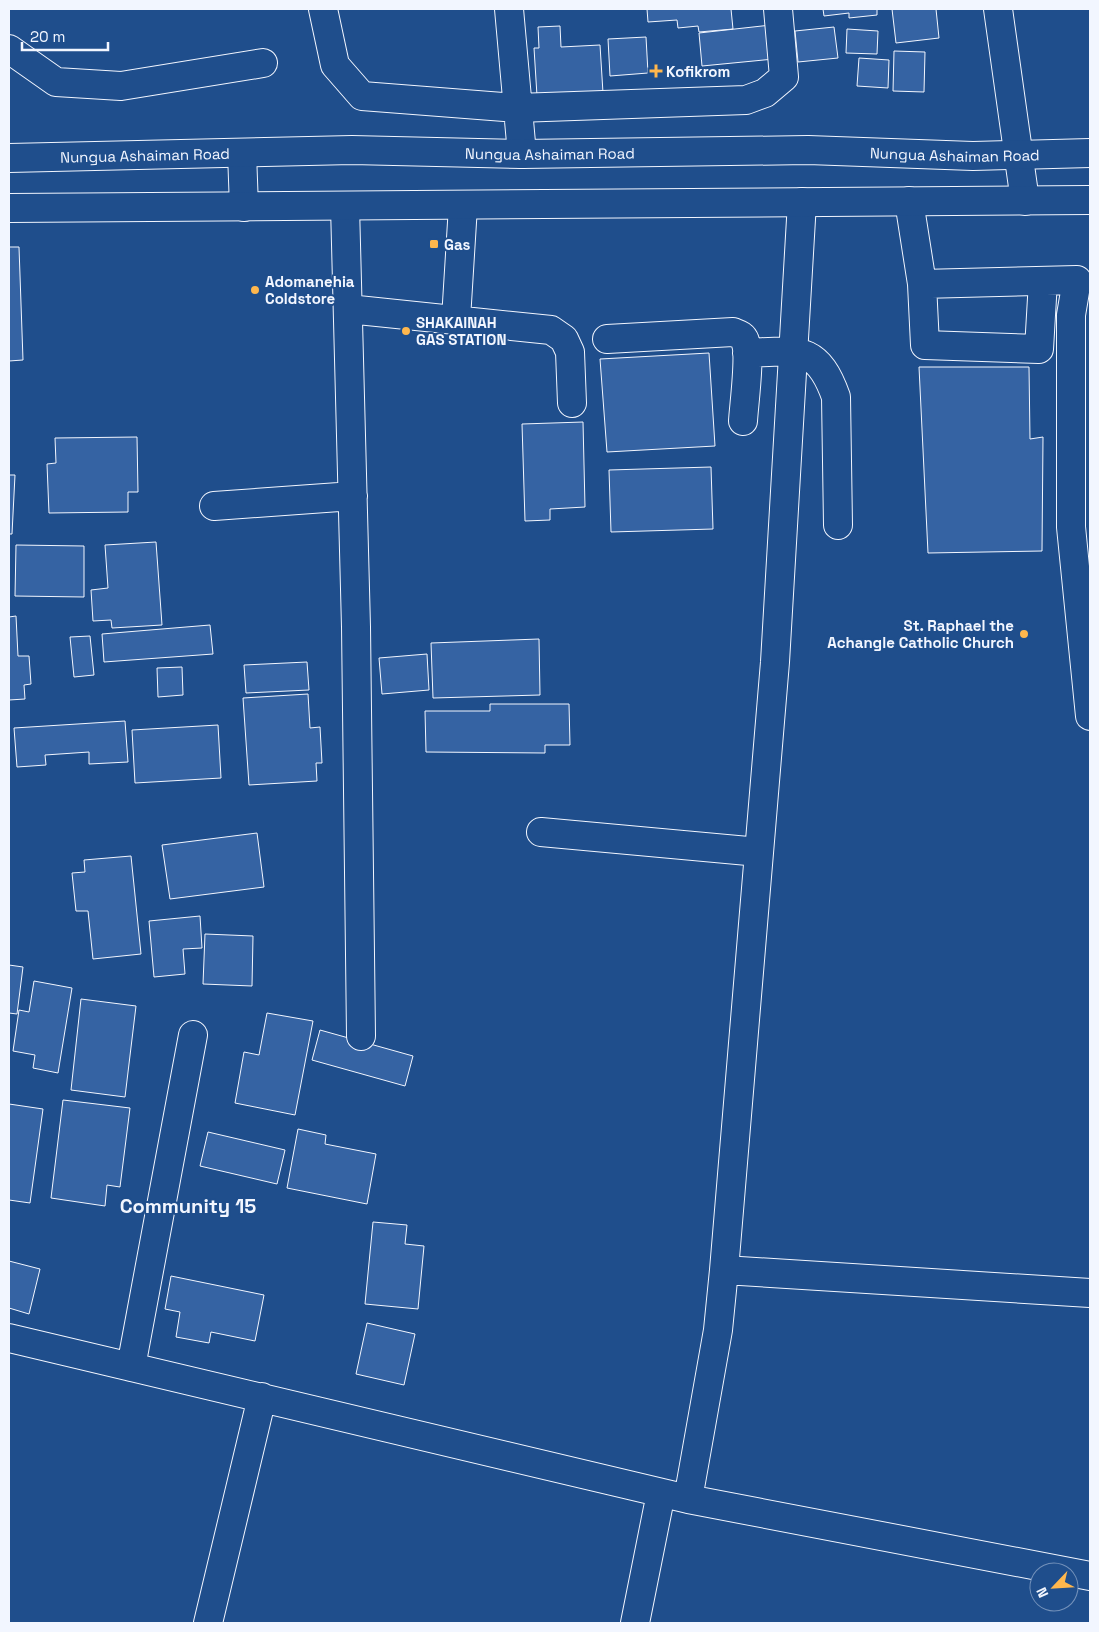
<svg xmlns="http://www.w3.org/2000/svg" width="1099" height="1632" viewBox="0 0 1099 1632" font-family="'Space Grotesk',sans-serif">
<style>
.building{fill:#3563a3;stroke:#f2f6ff}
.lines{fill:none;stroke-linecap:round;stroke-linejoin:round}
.minor-casing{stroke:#f2f6ff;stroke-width:30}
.major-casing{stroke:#f2f6ff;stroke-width:30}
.minor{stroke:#1f4e8c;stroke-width:28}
.major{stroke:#1f4e8c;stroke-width:28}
.poi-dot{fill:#ffb74d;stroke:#1f4e8c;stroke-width:2}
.labels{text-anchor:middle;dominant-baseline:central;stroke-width:4;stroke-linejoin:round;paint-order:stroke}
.poi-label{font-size:15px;font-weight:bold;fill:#f2f6ff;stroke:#1f4e8c;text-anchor:start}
.street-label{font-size:15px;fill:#f2f6ff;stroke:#1f4e8c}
.district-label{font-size:20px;font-weight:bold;fill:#f2f6ff;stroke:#1f4e8c}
</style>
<rect width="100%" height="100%" fill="#1f4e8c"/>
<!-- building -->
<path class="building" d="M647,9H731L733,29L699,32L698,26L678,28L677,20L648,22Z
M823,9H877V15L849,18V13L824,16Z
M892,9H936L939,38L896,43Z
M771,25L774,59L702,66L699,33Z
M560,26L561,47L600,45L603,93L537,96L534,48H539L538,27Z
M834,27L838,58L798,62L795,31Z
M847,29L878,31L877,54L846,53Z
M646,37L648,73L610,76L608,39Z
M894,51L925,52L924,92L893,91Z
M859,58L889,60L888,88L857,86Z
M9,247H19L23,360L9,361Z
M709,353L715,446L607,452L600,359Z
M919,367H1029L1030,439L1043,437L1042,551L928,553Z
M583,422L585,507L550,509V520L525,521L522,424Z
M137,437L138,492H128V512L49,513L47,464L56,463L55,438Z
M711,467L713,529L611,532L609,470Z
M9,475H15L12,534H9Z
M156,542L162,625L112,628L111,620L93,621L91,590L108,588L105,545Z
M16,545L84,546V597L15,596Z
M16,616L18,656H29L31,684L24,685L25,699L9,700V617Z
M210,625L213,654L104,662L102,634Z
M90,636L94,675L74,677L70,637Z
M539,639L540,695L433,698L431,643Z
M427,654L429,690L382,694L379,658Z
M307,662L309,690L246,693L244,665Z
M182,667L183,695L158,697L157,668Z
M308,694L310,728L320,727L322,763H316L317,781L249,785L243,698Z
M490,704H569L570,745H545V753L426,752L425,711H490Z
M125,721L128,762L89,764V752L45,755L46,765L17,767L14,728Z
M218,725L221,778L135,783L132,730Z
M257,833L264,887L170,899L162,845Z
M131,856L141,954L93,959L88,911H76L72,873L85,872L84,860Z
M200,916L202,948L183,949L185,974L154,977L149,921Z
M205,934L253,936L252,986L203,984Z
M9,965L23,967L17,1014L9,1013Z
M34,981L72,988L58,1073L33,1068L35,1055L13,1051L19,1010L29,1012Z
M81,999L136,1006L125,1097L71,1090Z
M267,1013L313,1021L295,1115L235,1103L244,1052L259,1055Z
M320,1030L413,1056L405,1086L312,1060Z
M63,1100L130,1108L120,1187L107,1185L105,1206L51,1198Z
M9,1104L43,1109L30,1203L9,1200Z
M298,1129L326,1135L325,1144L376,1154L367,1204L287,1188Z
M208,1132L285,1150L277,1184L200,1166Z
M373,1222L407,1225L405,1244L424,1246L418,1309L365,1304Z
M9,1261L40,1269L29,1314L9,1308Z
M171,1276L264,1295L255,1341L211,1332L209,1343L176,1337L180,1312L165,1309Z
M367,1323L415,1334L404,1385L356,1374Z"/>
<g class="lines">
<defs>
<path id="minor" d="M323,9L335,65L362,96L517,108L746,100L765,93L784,77L778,9
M509,9L522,154
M998,9L1025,201
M9,49L56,82L121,86L263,63
M909,201L922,284L1077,280L1071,315V527L1090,716
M345,206L356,627L361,1036
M922,284L925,345L1039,349L1043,281
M348,309L551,330L564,339L570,352L572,403
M456,319L463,206
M607,339L733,332C738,334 743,335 745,341C751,354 744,404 743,421
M747,353C796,351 817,343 836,397L838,525
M214,506L353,496
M541,832L759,852
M724,1270L1090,1293
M9,1338L688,1499L1090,1576
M131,1367L193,1035
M688,1499L718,1330L724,1270L775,662L802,202
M208,1623L262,1397
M635,1623L661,1493"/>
<g id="major">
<path d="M242,153L244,207"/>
<path id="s1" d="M9,158L352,150L522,154L808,150L973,156L1090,153"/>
<path d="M9,208L1090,200"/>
</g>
</defs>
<!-- minor casing -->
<use href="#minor" class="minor-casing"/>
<!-- major casing -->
<use href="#major" class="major-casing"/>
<!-- minor -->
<use href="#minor" class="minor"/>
<!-- major -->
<use href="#major" class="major"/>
</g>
<!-- markers -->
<g class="poi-dot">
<path d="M653.5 63.5h5v5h5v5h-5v5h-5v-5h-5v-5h5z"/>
<rect x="429" y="239" width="10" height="10" rx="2.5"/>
<circle cx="255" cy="290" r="5"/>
<circle cx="406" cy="331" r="5"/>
<circle cx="1024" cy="634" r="5"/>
</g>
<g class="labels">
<!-- poi labels -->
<g class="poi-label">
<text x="666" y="71">Kofikrom</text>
<text x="444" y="244">Gas</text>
<text x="265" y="281">Adomanehia<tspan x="265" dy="17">Coldstore</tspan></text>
<text x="416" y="322">SHAKAINAH<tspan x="416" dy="17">GAS STATION</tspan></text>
<text x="1014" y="625" text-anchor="end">St. Raphael the<tspan x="1014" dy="17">Achangle Catholic Church</tspan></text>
</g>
<!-- street labels -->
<g class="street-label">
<text stroke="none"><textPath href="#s1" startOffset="541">Nungua Ashaiman Road</textPath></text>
<text stroke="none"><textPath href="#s1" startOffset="946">Nungua Ashaiman Road</textPath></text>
<text stroke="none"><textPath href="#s1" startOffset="136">Nungua Ashaiman Road</textPath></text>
</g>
<!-- district labels -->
<g class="district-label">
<text x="188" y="1206">Community 15</text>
</g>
</g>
<!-- border -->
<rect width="1099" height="1632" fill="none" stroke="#f2f6ff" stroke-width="20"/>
<!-- north arrow -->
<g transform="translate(1054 1587) rotate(245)"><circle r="24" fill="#1f4e8c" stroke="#7391ba"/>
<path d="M0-4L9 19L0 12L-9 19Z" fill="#ffb74d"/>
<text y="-8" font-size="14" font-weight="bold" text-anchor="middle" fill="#f2f6ff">N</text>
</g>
<!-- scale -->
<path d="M22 42v8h86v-8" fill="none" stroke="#f2f6ff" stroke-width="2.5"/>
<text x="30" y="42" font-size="15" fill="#f2f6ff" stroke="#1f4e8c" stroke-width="4" paint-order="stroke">20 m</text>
</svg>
